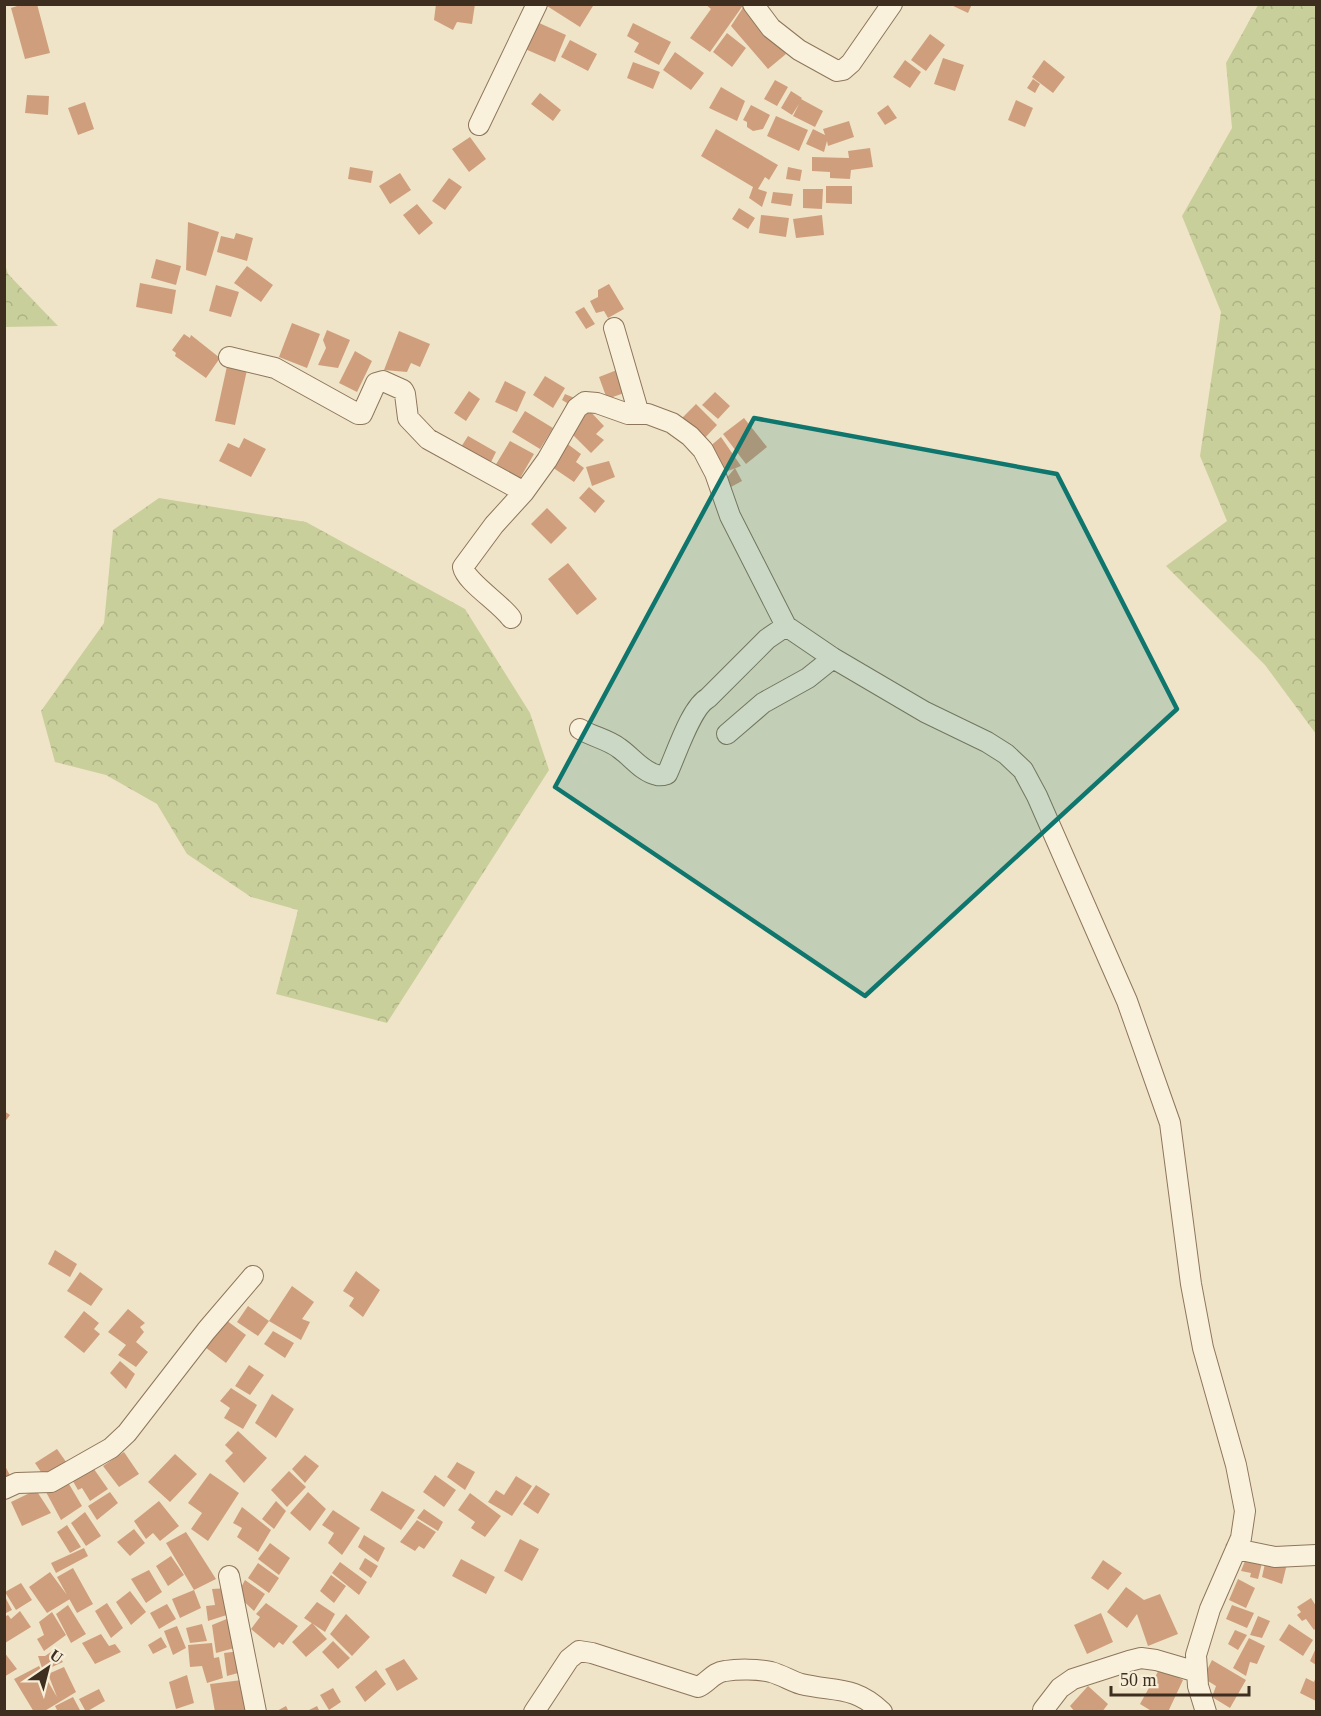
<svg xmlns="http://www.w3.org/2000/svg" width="1321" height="1716" viewBox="0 0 1321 1716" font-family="Georgia,serif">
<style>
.forest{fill:url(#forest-crowns)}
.building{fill:#cf9f7d}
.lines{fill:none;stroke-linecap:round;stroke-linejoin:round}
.minor-casing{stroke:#8d765c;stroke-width:22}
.minor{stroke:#faf1dc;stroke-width:20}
.marked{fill:#0f766e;fill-opacity:0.2;stroke:#0f766e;stroke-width:4.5;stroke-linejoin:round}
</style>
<defs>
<pattern id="forest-crowns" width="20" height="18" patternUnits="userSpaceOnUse" patternTransform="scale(1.5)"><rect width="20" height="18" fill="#c9cf9b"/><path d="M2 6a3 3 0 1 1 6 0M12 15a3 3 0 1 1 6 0" fill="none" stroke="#aeb285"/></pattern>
</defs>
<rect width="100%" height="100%" fill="#f0e4c8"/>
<!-- forest -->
<path class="forest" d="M1258,5H1316V734L1265,665L1166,566L1227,521L1200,456L1221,312L1182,216L1232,128L1226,63Z
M4,261L8,274L58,326L5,327Z
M159,498L306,522L465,609L530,713L549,770L387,1023L276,994L298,910L251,897L187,854L157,804L106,775L55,762L41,711L104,623L113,530Z"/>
<!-- building -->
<path class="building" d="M23,4H37L50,53L25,59L11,8Z
M436,4H475L472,24L457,22L453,30L434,20Z
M548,4H590L593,6L580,27L547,6Z
M705,4H744L710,52L690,38L711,9Z
M949,4H972L968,13Z
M744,6L786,54L768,69L731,26Z
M537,22L566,35L555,62L525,49Z
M633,23L671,42L659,65L634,52L639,43L627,36Z
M727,33L746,48L732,67L713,52Z
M930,34L945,45L926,71L911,60Z
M570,40L597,54L588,71L561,57Z
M675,52L704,73L691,90L663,70Z
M943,58L964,65L955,91L934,84Z
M905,60L921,72L910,88L893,77Z
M1044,60L1065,77L1053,93L1032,77Z
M633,62L660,72L653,89L627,78Z
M1033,79L1040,84L1035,93L1027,88Z
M775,80L788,87L777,106L764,99Z
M721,87L745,101L737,121L709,108Z
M791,91L802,98L801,99L823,111L815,127L793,116L799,104L792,115L781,108Z
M540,93L561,110L553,121L531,104Z
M27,95L49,96L48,115L25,113Z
M1016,100L1033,108L1025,127L1008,120Z
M85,102L94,129L78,135L68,108Z
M751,105L770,115L763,129L753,131L747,127V122L743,120Z
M888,105L897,118L885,125L877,113Z
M776,116L808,130L799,151L767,136Z
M849,121L854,137L828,146L827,141L824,152L806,144L813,129L825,135L823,129Z
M716,129L778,165L769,180L765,177L758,189L767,192L762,207L749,198L753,187L701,156Z
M470,137L486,159L469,172L452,149Z
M870,148L873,167L851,170L850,179L830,178V172L812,171V157L849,158L848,151Z
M350,167L373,171L371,183L348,179Z
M788,167L802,170L800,181L786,179Z
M400,173L411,190L390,204L379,186Z
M449,178L462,187L445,210L432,201Z
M826,186H852V204L826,203Z
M803,189H823L822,209L803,208Z
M773,192L793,194L791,206L771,203Z
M417,204L433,223L419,235L403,215Z
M739,208L755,218L748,229L732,219Z
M761,215L789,218L786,237L759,233Z
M822,215L824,235L796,238L793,219Z
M188,222L219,232L206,276L186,270Z
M236,233L253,238L247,261L217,252L221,236L234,239Z
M156,259L181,266L176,285L151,278Z
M247,266L273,285L261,302L234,283Z
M140,283L176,290L172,314L136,307Z
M609,284L624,309L608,318L604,311L596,313L590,301L598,297V290Z
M216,285L239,292L231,317L209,311Z
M584,307L595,324L586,329L575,312Z
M292,323L320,334L307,368L279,357Z
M327,330L350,340L338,368L318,365L326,348L323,340Z
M399,331L430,344L420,367L411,363L407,372L384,370Z
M184,334L190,338L191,335L220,358L206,378L175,356L176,353L172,350Z
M355,351L372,361L357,392L339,383Z
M227,366L247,370L235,425L215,421Z
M622,368L630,391L607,399L599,377Z
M545,376L565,388L553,408L533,395Z
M505,381L526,392L517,412L495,402Z
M469,391L480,399L466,421L454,413Z
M715,392L730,406L718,419L702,405Z
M565,394L577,399L572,411L565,408L567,403L562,400Z
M696,404L717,425L703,440L681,419Z
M588,409L604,426L596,434L604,440L591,453L567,429Z
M525,411L553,428L540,449L512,432Z
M744,418L767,447L746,464L723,434Z
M468,436L496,452L490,464L461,447Z
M721,437L741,466L720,474L708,448Z
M244,438L266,449L251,477L219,461L228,443L239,448Z
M510,441L534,454L519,480L495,466Z
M565,442L581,454L576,462L584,468L574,482L549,465Z
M609,461L615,477L592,486L586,467Z
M735,468L742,481L729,488L725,480Z
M589,487L605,501L595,513L579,498Z
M547,508L567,528L551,544L531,524Z
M568,563L597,599L577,615L548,579Z
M4,1111L10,1115L4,1123Z
M55,1250L77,1264L70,1277L48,1264Z
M356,1271L380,1290L363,1317L349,1306L354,1298L343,1291Z
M80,1272L103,1289L91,1306L67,1291Z
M292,1286L314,1302L302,1319L310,1322L301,1340L269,1321Z
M248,1306L269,1321L258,1336L237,1322Z
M128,1309L145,1323L140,1327L144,1332L136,1342L148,1352L136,1367L118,1355L126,1345L108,1332Z
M84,1311L99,1323L94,1329L100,1334L84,1353L64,1337Z
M226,1320L246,1335L226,1363L205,1347Z
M273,1331L294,1343L285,1358L264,1344Z
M120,1361L135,1374L126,1389L110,1373Z
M249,1365L264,1375L250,1395L235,1386Z
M231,1388L257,1405L243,1429L224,1418L230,1408L220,1401Z
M272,1394L294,1409L276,1438L255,1423Z
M238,1431L267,1458L244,1483L225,1461L233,1453L225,1445Z
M57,1449L69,1466L47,1481L35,1463Z
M124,1452L139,1474L119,1487L103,1466Z
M175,1454L197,1474L170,1502L148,1482Z
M305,1455L319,1466L305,1483L292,1469Z
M89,1462L108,1489L90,1501L82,1488L78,1490L70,1476Z
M457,1462L475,1472L465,1490L447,1477Z
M4,1464L13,1481L4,1485Z
M289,1471L306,1487L287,1507L271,1490Z
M210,1473L239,1493L208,1541L191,1529L202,1513L188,1503Z
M435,1475L456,1490L444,1507L423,1492Z
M516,1476L532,1486L512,1516L488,1502L496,1490L504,1495Z
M66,1479L82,1506L61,1520L46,1492Z
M536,1485L550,1494L538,1514L523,1504Z
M36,1490L51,1513L22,1526L11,1502Z
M382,1491L415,1510L401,1530L370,1510Z
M110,1492L118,1503L97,1520L88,1506Z
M308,1492L326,1509L310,1531L290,1513Z
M470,1493L501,1516L485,1537L471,1528L475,1522L458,1510Z
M159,1501L179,1526L160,1541L153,1533L146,1539L134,1521Z
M276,1501L286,1511L274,1529L262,1519Z
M242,1507L271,1530L258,1552L237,1537L242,1528L233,1523Z
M424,1509L443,1522L438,1531L417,1518Z
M333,1510L360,1528L342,1555L328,1543L334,1533L322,1525Z
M85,1512L101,1536L86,1546L71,1523Z
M417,1520L436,1532L424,1549L419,1546L415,1551L400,1542Z
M67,1525L81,1547L70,1553L57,1532Z
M134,1529L145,1543L130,1556L117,1542Z
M186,1532L216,1579L194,1590L166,1543Z
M364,1535L385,1548L378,1562L358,1547Z
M520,1539L539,1549L522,1581L504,1571Z
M270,1543L290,1558L279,1575L258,1559Z
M84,1548L88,1556L56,1573L51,1563Z
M1248,1553L1263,1559L1258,1579L1250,1577L1251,1573L1241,1571Z
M171,1556L184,1575L168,1586L156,1566Z
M365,1558L378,1566L371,1578L359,1569Z
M461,1559L495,1577L486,1594L452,1576Z
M1266,1559L1287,1564L1282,1584L1262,1577Z
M1103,1560L1122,1573L1108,1590L1091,1578Z
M340,1562L367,1582L359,1595L332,1573Z
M258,1563L279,1578L269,1593L248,1578Z
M73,1568L93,1604L77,1613L57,1577Z
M149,1570L162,1592L146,1603L131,1579Z
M50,1572L70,1599L47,1613L29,1587Z
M331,1575L346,1586L334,1603L320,1591Z
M1238,1579L1255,1588L1246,1608L1229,1600Z
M245,1580L265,1594L254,1611L237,1595Z
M21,1583L32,1600L16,1610L5,1592Z
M1126,1587L1144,1600L1160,1594L1178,1634L1148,1646L1137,1614L1127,1628L1107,1612Z
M228,1588L233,1613L208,1621L206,1606L215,1605L212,1589Z
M194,1590L201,1608L180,1618L172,1599Z
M130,1591L146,1612L131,1625L116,1602Z
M4,1595L12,1610L4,1614Z
M1311,1598L1316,1606V1628L1314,1630L1306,1619L1302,1621L1297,1615L1301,1612L1297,1607Z
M317,1602L335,1614L325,1632L304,1618Z
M107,1603L123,1628L111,1638L95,1611Z
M266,1603L298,1626L283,1645L279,1642L274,1648L251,1629L260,1617L256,1614Z
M167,1604L176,1619L159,1629L150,1613Z
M68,1605L86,1634L71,1643L56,1614Z
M1232,1605L1254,1613L1247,1628L1226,1619Z
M20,1611L31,1627L5,1643L4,1617L8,1615L11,1619Z
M52,1612L66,1635L44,1651L37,1639L44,1635L39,1622Z
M1101,1613L1113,1642L1087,1654L1074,1625Z
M346,1614L370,1637L352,1656L330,1634Z
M234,1616L238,1647L216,1653L212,1625Z
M1258,1616L1270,1621L1262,1638L1250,1635Z
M312,1623L327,1639L306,1657L292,1642Z
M202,1624L207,1641L190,1643L186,1628Z
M1289,1624L1313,1640L1303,1656L1279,1640Z
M177,1626L186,1648L173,1655L164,1631Z
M1235,1630L1247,1635L1238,1650L1228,1644Z
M101,1634L109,1646L115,1644L121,1652L95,1664L82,1643Z
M161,1637L167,1647L153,1654L148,1645Z
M1249,1638L1265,1646L1257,1664L1250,1662L1246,1676L1233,1668Z
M333,1641L350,1658L338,1669L322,1652Z
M212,1643L214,1658L219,1657L223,1678L207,1683L202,1666L190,1667L188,1645Z
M1316,1648V1665L1310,1661Z
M54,1650L63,1662L43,1671L38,1656H45Z
M240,1651L242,1672L227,1676L224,1653Z
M4,1652L17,1669L4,1677Z
M404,1659L418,1679L397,1691L385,1669Z
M1212,1660L1246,1680L1230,1708L1212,1697L1216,1686L1203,1678Z
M39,1666L57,1697L48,1674L64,1667L76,1692L43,1712H34L14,1679Z
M1160,1668L1183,1680L1168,1712H1153L1140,1704Z
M376,1670L386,1684L365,1702L355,1687Z
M187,1675L194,1703L176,1709L169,1682Z
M1316,1676V1701L1300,1693L1306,1678L1314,1682Z
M242,1680L247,1712H215L210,1684Z
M1088,1686L1108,1704L1102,1712H1075L1070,1706Z
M333,1688L341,1702L329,1710L320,1695Z
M99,1689L105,1701L86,1712L79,1699Z
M73,1697L81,1712H58L55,1706Z
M286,1706L289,1712H275Z
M317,1706L320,1712H305Z"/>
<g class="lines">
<defs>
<path id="minor" d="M753,4L771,28L799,50L837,71L843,70L851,63L892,4
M479,125L537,4
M614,328L639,414
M229,357L275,368L358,414H362L376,383L383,381L403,390L405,394L408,418L428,439L524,492
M511,618C499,602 466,582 463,567L494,525L524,492L547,460L577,408L585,402L597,403L628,414H648L672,423L690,436L703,450L715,473L730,516L786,626L833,658L925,712L987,742L1006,754L1023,770L1037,796L1127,1001L1170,1123L1191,1284L1203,1348L1236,1465L1245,1511L1241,1538L1210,1609L1196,1655L1198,1686L1206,1712
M580,729C593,737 607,739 619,748C631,756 642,772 657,775C661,776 664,775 667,774C676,755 691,707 708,698L767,639L786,626
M727,734L763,703L808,678L833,658
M4,1489L17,1483L51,1482L111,1448L127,1433L206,1331L253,1276
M1236,1549L1275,1557L1316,1555
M229,1576L256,1712
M1043,1710L1060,1688L1073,1679L1129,1661L1141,1658L1156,1660L1197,1672
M534,1712L569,1659L579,1651L592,1653L698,1687C708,1683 713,1672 725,1671C738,1669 758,1669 771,1672C782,1675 791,1681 801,1684C834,1692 854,1685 882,1712"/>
</defs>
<!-- minor casing -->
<use href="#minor" class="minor-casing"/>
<!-- minor -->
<use href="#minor" class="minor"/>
</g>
<!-- marked area -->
<path class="marked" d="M754,418L1057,474L1177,709L865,996L555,787Z"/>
<!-- border -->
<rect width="1321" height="1716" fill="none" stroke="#3d2e20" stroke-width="12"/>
<!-- north arrow -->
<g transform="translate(48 1668) rotate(35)" stroke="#f7eed8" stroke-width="4.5" paint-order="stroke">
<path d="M0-4.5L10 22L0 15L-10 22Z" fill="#3d2e20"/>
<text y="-9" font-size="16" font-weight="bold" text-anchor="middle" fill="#3d2e20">U</text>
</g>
<!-- scale -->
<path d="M1111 1686v9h138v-9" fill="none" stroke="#3d2e20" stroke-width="3"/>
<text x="1120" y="1686" font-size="18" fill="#3d2e20" stroke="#f7eed8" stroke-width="4.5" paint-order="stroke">50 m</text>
</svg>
